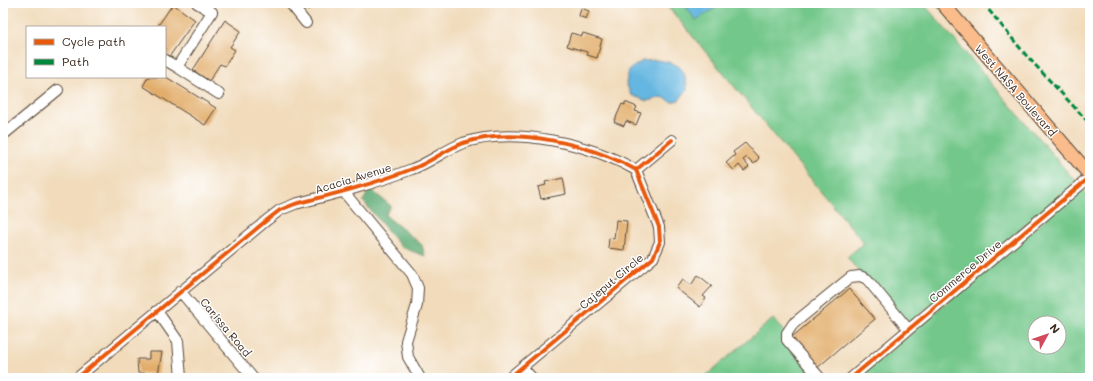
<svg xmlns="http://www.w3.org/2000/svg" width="1093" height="381" viewBox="0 0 1093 381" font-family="Mali,sans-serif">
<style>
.green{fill:#73c78a;stroke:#577854;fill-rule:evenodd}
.forest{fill:#5eac76;stroke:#4c6b4a}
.water{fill:#65b6e0;stroke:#50707f}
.building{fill:#e2ad6b}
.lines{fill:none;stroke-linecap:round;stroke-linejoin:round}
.minor-casing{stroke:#564536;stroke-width:12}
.major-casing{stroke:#564536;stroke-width:15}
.minor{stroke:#fff;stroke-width:10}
.major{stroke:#fabc8b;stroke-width:13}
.quiet{stroke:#00873e;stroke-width:3;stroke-dasharray:6 3;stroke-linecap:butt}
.cycleway-casing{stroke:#fff;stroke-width:6}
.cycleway{stroke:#e8590c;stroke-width:4}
.labels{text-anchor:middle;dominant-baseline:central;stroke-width:3;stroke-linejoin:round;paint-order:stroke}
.street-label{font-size:11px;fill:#3b2a1e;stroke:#fff}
</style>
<rect width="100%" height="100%" fill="#fff"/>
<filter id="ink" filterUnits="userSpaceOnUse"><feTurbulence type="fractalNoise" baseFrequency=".025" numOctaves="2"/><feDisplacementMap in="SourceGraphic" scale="8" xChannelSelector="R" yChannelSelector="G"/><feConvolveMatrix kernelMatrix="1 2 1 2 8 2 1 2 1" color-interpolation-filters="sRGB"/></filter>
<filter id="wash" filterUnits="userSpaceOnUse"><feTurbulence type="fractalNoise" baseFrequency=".012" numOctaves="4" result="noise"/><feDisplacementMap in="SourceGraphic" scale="16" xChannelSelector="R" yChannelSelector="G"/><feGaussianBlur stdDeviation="0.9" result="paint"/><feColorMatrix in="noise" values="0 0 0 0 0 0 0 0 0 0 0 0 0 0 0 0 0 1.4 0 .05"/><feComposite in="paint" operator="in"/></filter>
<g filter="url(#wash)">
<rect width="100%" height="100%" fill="#f1dbbb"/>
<!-- green -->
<path class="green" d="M665,3H923L1076,182L904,328L847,257L864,243Z
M1082,188L1090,198V378H858ZM1035,323H1059V347H1035Z
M773,319L824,378H703Z"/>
<!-- forest -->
<path class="forest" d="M370,189L391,206L385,215L422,245L425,256L401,247L363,201Z"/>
<!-- water -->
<path class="water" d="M683,3H718L720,5L696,20Z
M657,60C680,64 685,66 687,90L679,100L671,102L663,97L647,101L631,95L626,83L629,70L642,61Z"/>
<g id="blocks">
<!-- building -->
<path class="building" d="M302,3H317L308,10Z
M173,4L195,20L169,57L165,54V27H157Z
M581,8L589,11L586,19L579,16Z
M225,20L241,31L230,47L235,50L225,66L220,64L209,81L193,70Z
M571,33L582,36L583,33L602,39L597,58L587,55V52L567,46Z
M148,77H166L216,108L205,125L143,86Z
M625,102L637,107L635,111L641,113L636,125L626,121L624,126L614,122L622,104L625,105Z
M745,143L759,158L754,164L747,157L743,160L749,167L744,171L739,165L734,170L726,163L735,155L733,152Z
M563,178L566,194L541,199L538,187L546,185L545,182Z
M616,220L627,221L624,250L608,248L609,238L614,239Z
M698,275L712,286L703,296L706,298L700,307L676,288L683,279L691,285Z
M849,289L875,319L817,368L792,337Z
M149,352H162L158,374L138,373L137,359H149Z"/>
</g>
</g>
<g filter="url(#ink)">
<use href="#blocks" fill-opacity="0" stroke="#564536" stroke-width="1"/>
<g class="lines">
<defs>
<path id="minor" d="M197,3L212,12L177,67L219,94
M290,3L306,23
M165,60L177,67
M3,135L58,90
M343,191L412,274L418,288L417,305L406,341L408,357L420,378
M180,291L253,378
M157,311L178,341L181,378
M522,367L532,378
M77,378L267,220L280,210L295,204C334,194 374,184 412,169C429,163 445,150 463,143C515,126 590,144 636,170L672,140
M509,378L653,258L660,242L659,227L636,170
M820,378L787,340V333L793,324L851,277L860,276L867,279L908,329
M851,378L1090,177"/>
<path id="major" d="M942,3L1090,175"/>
</defs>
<!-- minor casing -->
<use href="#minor" class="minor-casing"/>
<!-- major casing -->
<use href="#major" class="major-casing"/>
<!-- minor -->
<use href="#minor" class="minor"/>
<!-- major -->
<use href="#major" class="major"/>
<!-- quiet -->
<path class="quiet" d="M983,3L1025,54L1090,124"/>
<defs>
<path id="cycleway" d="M77,378L267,220L280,210L295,204C334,194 374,184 412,169C429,163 445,150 463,143C515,126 590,144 636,170L672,140
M509,378L653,258L660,242L659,227L636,170
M851,378L1090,177"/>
</defs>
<!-- cycleway casing -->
<use href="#cycleway" class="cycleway-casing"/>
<!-- cycleway -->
<use href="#cycleway" class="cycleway"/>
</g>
</g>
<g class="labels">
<!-- street labels -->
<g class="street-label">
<text transform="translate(1016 90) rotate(49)">West NASA Boulevard</text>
<text transform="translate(353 178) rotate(-17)">Acacia Avenue</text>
<text transform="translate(965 271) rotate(-40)">Commerce Drive</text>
<text transform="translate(611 281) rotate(-40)">Cajeput Circle</text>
<text transform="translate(226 327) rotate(50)">Carissa Road</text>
</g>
</g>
<!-- margin -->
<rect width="1093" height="381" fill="none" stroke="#fff" stroke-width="16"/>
<!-- legend -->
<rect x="26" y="26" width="140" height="52" fill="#ffffff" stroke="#b1aaa5"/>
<rect x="34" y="39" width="20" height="6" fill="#e8590c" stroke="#b1aaa5"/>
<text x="62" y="46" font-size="12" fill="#3b2a1e">Cycle path</text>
<rect x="34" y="59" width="20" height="6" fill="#00873e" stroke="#b1aaa5"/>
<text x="62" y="66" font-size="12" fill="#3b2a1e">Path</text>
<!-- north arrow -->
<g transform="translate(1047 335) rotate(50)"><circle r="19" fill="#ffffff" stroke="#b1aaa5"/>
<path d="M0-3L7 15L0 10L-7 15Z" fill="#d1495b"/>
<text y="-6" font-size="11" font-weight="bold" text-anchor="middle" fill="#3b2a1e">N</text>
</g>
</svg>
